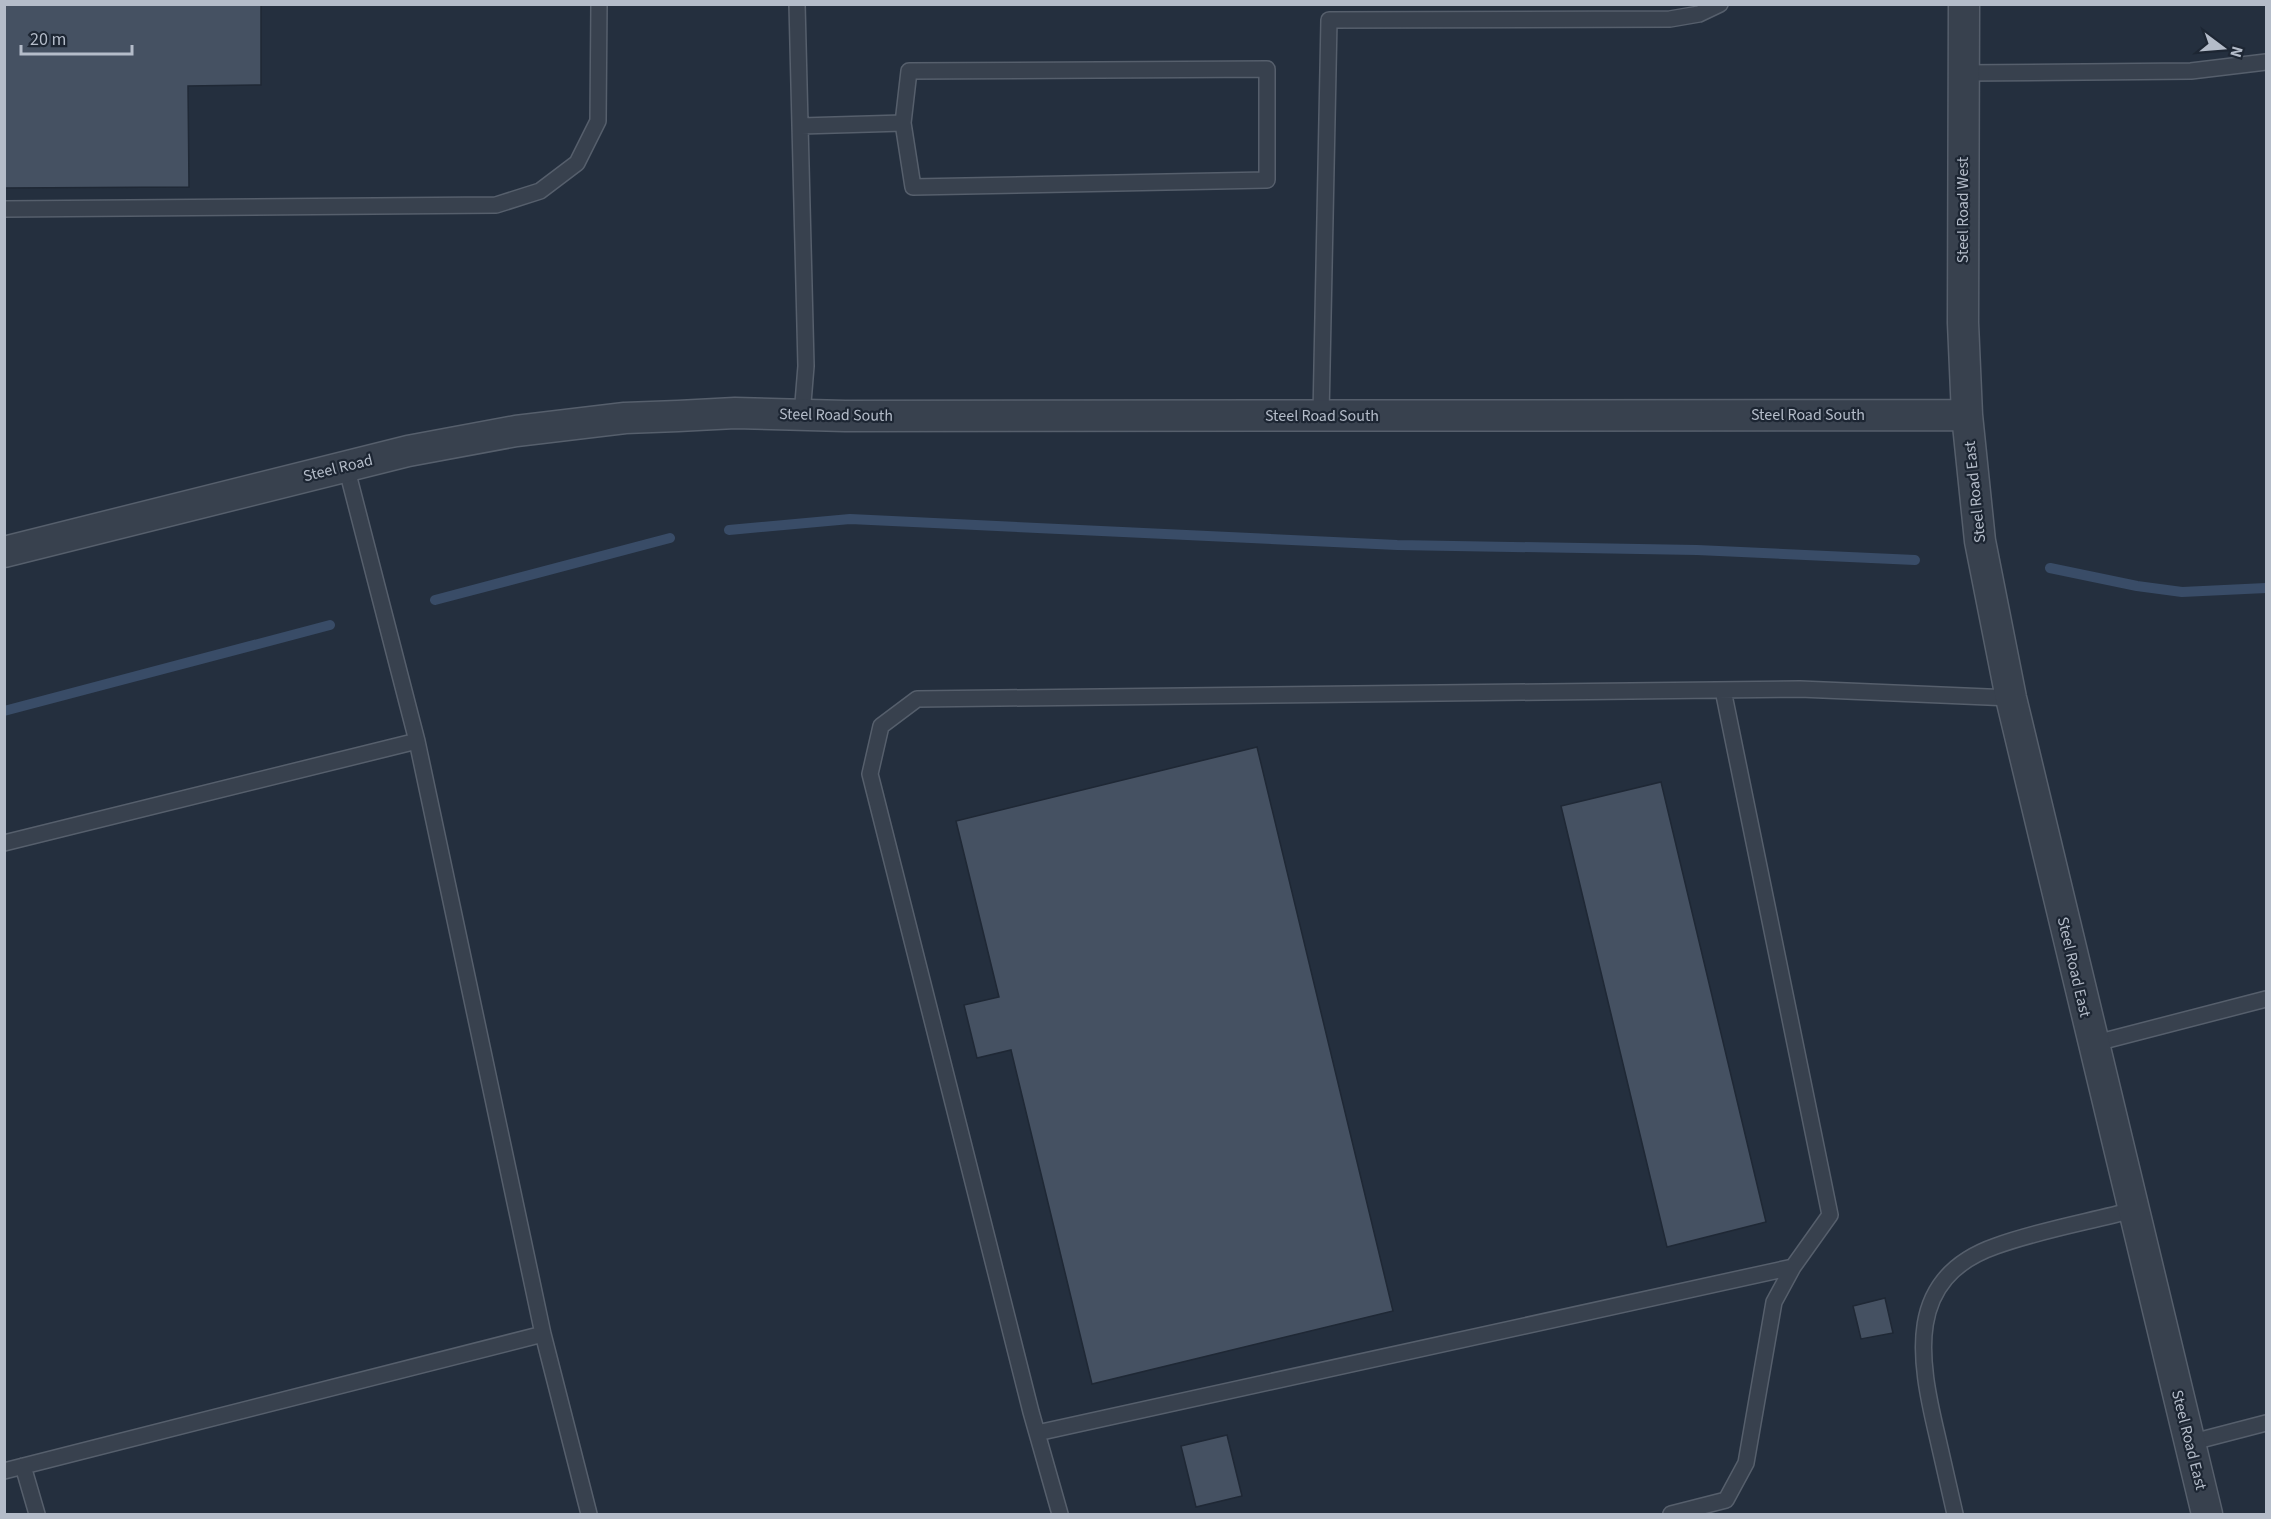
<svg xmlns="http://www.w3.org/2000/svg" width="2271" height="1519" viewBox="0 0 2271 1519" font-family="'Source Sans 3',sans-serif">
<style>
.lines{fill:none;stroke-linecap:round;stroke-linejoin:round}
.stream{stroke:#394c67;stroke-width:10}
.building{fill:#455162;stroke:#1f2835;stroke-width:1.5}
.lane-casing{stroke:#565f6c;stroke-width:18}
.street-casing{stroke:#565f6c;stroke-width:33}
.lane{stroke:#38414e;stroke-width:15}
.street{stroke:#38414e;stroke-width:30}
.labels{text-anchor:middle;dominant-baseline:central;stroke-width:4.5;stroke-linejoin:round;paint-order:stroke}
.street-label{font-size:16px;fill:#b4bcc9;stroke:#1d2633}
</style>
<rect width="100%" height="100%" fill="#242f3e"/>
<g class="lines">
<!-- stream -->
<path class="stream" d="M729,530L850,519L1397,545L1697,550L1915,560
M2050,568L2137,586L2182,592L2266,588
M435,600L670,538
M4,711L330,625"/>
</g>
<!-- building -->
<path class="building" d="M4,4H261V85L188,86L189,187L4,188Z
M1257,747L1393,1311L1092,1384L1011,1050L977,1058L964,1005L999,997L956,821Z
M1661,782L1766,1222L1667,1247L1561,806Z
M1885,1298L1893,1333L1861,1339L1853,1306Z
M1227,1435L1242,1496L1196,1507L1181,1446Z"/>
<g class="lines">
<defs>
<path id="lane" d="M797,4L806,366L802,415
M1964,73L2191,71L2266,62
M801,126L903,123L913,187L1267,180V69L909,71L903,123
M4,209L496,205L540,191L577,163L598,121L599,4
M1321,416L1329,20L1670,19L1699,14L1720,4
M417,741L543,1334
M4,843L417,741L346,466
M2092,1044L2266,999
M1037,1433L1793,1267
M2189,1443L2266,1423
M23,1466L37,1514
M4,1471L543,1334L589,1514
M1060,1514L1031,1412L870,774L881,726L917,699L1800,689L2011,698
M1671,1514L1726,1500L1746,1463L1774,1302L1793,1267L1830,1215L1723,690
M1955,1514C1949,1488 1943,1461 1937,1435C1919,1359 1904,1278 1996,1246C2040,1230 2088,1222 2133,1210"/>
<path id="street" d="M1964,4L1963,323L1967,415L1980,541L2011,698L2207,1514
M4,552L408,451L516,431L625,418L678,416L735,413L845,416L1967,415"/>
</defs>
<!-- lane casing -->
<use href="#lane" class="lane-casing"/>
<!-- street casing -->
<use href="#street" class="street-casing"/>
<!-- lane -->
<use href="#lane" class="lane"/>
<!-- street -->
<use href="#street" class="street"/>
</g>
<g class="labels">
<!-- street labels -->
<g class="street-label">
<text transform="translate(1963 210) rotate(-90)">Steel Road West</text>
<text transform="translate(836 415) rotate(1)">Steel Road South</text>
<text x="1808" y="415">Steel Road South</text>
<text x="1322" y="416">Steel Road South</text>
<text transform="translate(338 468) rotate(-14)">Steel Road</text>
<text transform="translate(1975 492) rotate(-96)">Steel Road East</text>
<text transform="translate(2074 967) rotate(77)">Steel Road East</text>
<text transform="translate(2189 1440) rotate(76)">Steel Road East</text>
</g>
</g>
<!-- border -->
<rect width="2271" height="1519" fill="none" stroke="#b4bcc9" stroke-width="12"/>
<!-- north arrow -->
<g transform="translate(2223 48) rotate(106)" stroke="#1d2633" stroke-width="4.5" paint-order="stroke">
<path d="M0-4.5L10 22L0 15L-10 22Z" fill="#b4bcc9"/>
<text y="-9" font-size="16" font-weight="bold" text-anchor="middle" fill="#b4bcc9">N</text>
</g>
<!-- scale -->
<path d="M21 45v9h111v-9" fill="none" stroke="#b4bcc9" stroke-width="3"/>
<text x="30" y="45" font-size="18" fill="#b4bcc9" stroke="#1d2633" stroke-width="4.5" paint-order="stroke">20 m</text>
</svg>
